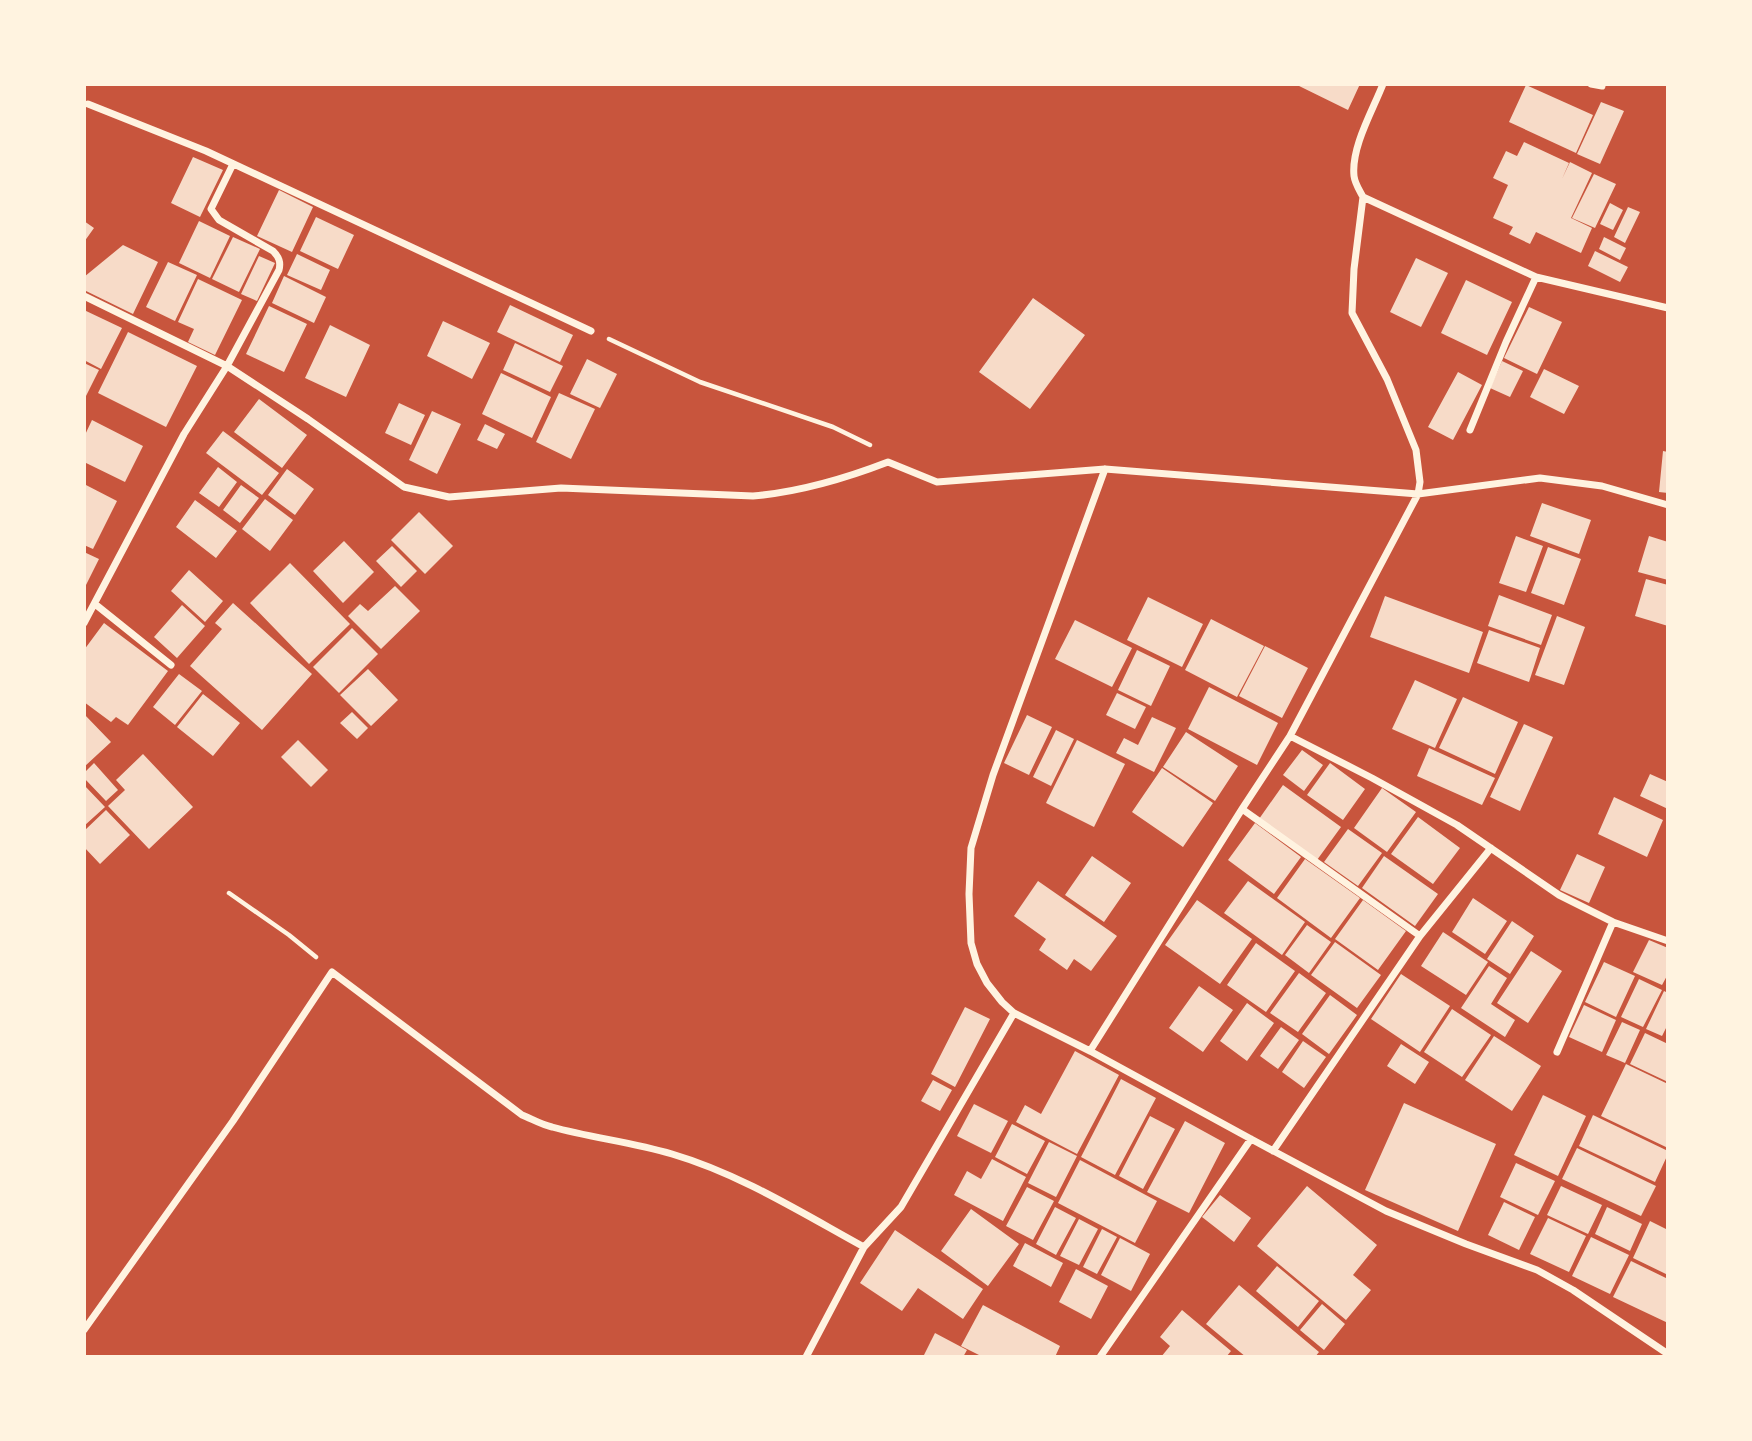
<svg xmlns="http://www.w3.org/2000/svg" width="1752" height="1441" viewBox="0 0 1752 1441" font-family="'Golos Text',sans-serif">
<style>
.building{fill:#f7dbc8}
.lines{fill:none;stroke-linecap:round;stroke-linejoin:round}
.path{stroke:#fff3e0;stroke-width:4.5}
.minor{stroke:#fff3e0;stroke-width:7}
</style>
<rect width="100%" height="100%" fill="#c8553d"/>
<!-- building -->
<path class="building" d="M1295,84H1360L1348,110Z
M1526,85L1593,115L1576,153L1509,122Z
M1601,102L1624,111L1600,164L1577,154Z
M1524,142L1569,163L1562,179L1570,162L1592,173L1571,218L1592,228L1581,253L1536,232L1530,244L1509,234L1513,227L1493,218L1508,185L1493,178L1506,151L1517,156Z
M193,157L223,170L200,217L171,203Z
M1594,174L1616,184L1595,228L1572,218Z
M279,190L313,207L292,252L257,236Z
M1610,203L1623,210L1613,230L1600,224Z
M1628,207L1640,212L1625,243L1614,237Z
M316,217L354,235L338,269L300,251Z
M84,221L94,228L84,242Z
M199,221L230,236L210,278L179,263Z
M233,237L260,249L239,292L212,279Z
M1604,237L1626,248L1620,260L1599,249Z
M123,245L158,262L133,314L84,290V277Z
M1595,251L1628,267L1620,282L1588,266Z
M297,254L330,270L321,290L287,275Z
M259,256L275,263L257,301L241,294Z
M1416,258L1448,273L1421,327L1390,312Z
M168,262L197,275L175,321L146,307Z
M284,276L326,297L314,323L272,303Z
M198,279L242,300L215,355L188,342L194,329L178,322Z
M1466,280L1512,302L1487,355L1441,333Z
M1033,298L1085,335L1030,409L979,372Z
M510,305L573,335L560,362L497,332Z
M269,306L307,324L284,372L246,354Z
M1529,307L1562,322L1537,374L1504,358Z
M84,310L122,328L101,369L84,360Z
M443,321L490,343L472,379L427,356Z
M330,325L370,345L346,397L305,378Z
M128,332L197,366L166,427L98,393Z
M515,343L563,366L550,392L503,370Z
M587,359L617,374L600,408L570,394Z
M1502,361L1523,371L1510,397L1490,388Z
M84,363L99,370L84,400Z
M1544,369L1579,386L1564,414L1530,397Z
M1458,372L1482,385L1453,440L1428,427Z
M501,373L551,397L532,438L482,414Z
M559,393L595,409L571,459L536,442Z
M259,399L307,435L282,468L234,432Z
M399,403L425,415L411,445L385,433Z
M432,411L461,424L437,474L409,460Z
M92,420L143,446L125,482L84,462V437Z
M485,424L505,434L497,449L477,440Z
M223,431L279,473L262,495L206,453Z
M1663,451L1668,452V493L1659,492Z
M218,467L237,482L219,507L199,493Z
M287,469L314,489L295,515L268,495Z
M84,484L117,501L93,549L84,545Z
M241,485L259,498L240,523L223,510Z
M265,499L293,520L270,551L242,529Z
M195,500L237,531L216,558L176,527Z
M1542,503L1591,520L1579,554L1530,536Z
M419,512L453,546L425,574L391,540Z
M1516,536L1543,546L1526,592L1499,583Z
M1649,536L1668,542V580L1638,572Z
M344,541L374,572L343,603L313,571Z
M392,546L417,571L401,587L376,561Z
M1548,547L1581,559L1564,605L1531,593Z
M84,552L99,559L84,589Z
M290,563L350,624L309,664L250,603Z
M189,570L223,601L205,622L171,591Z
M1646,579L1668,585V626L1635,616Z
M395,586L420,611L381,649L348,616L360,604L368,611Z
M1499,595L1552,615L1541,645L1488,626Z
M1385,596L1483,632L1469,673L1370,637Z
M1148,597L1203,624L1182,667L1127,640Z
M233,603L312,674L262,730L190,666L222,629L215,623Z
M182,605L205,626L177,658L154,637Z
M1557,616L1585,627L1564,685L1535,675Z
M1211,619L1264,646L1237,697L1185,670Z
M1075,620L1132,648L1112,687L1055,659Z
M104,623L168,671L128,725L116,717L111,722L84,702V650Z
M352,628L378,654L339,693L313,667Z
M1489,630L1540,648L1529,682L1477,663Z
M1265,646L1308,668L1282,718L1239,696Z
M1137,650L1170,666L1151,706L1118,690Z
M368,669L398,700L371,726L340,695Z
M179,674L202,691L175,725L153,707Z
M1415,680L1457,699L1435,748L1392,729Z
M1209,687L1278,723L1257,765L1188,729Z
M1117,693L1146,707L1135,729L1106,715Z
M203,694L240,723L213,756L177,727Z
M1463,697L1518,722L1495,774L1439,748Z
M352,712L368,728L357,739L340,723Z
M84,714L111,742L84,767Z
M1027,715L1052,727L1029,775L1004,763Z
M1152,717L1176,728L1154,772L1116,753L1124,738L1138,745Z
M1524,724L1553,737L1520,811L1490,797Z
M1056,730L1074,739L1051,786L1033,777Z
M1186,732L1238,766L1215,801L1163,767Z
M298,740L328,770L311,787L281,757Z
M1077,740L1125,764L1094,827L1046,803Z
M1429,748L1495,778L1482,805L1417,776Z
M1302,750L1323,765L1304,791L1283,775Z
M143,754L193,807L149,849L108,806L125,790L116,780Z
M94,763L118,790L106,801L84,778V773Z
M1330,763L1365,789L1343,820L1307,795Z
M1162,768L1213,803L1183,847L1132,812Z
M1650,774L1668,782V809L1640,796Z
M84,785L105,807L84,826Z
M1283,785L1341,827L1317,860L1259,819Z
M1382,788L1416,812L1387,852L1354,828Z
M1614,797L1663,820L1647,857L1598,834Z
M106,810L130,835L100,864L84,847V831Z
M1418,817L1460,848L1433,884L1391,854Z
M1255,823L1301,857L1274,894L1228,860Z
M1348,829L1382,853L1358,886L1324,862Z
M1577,854L1605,867L1589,903L1560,890Z
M1092,856L1131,883L1104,922L1065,895Z
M1384,856L1438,894L1415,926L1362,888Z
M1305,859L1360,898L1331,938L1277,898Z
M1038,881L1117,936L1091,971L1074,959L1067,970L1039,950L1046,939L1014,916Z
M1248,881L1305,922L1282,955L1224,913Z
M1473,898L1507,921L1485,954L1452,932Z
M1197,900L1252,939L1220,984L1165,945Z
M1363,900L1406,931L1378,970L1335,939Z
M1512,921L1534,936L1510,974L1487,959Z
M1307,925L1331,942L1309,973L1285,955Z
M1443,932L1488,962L1466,995L1421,966Z
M1649,940L1668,948V974L1662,985L1633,972Z
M1335,942L1381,975L1357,1008L1311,975Z
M1256,943L1295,971L1266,1012L1227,985Z
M1531,951L1562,971L1528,1023L1497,1003Z
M1604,962L1635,976L1616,1017L1585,1002Z
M1489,966L1507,978L1491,1004L1515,1020L1505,1037L1461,1008Z
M1299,973L1326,993L1298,1032L1270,1013Z
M1401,974L1450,1006L1420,1052L1371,1019Z
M1639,979L1662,990L1643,1027L1621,1017Z
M1199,986L1233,1010L1203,1052L1169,1028Z
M1664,991L1668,993V1024L1662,1036L1646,1029Z
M1330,995L1357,1015L1329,1054L1302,1034Z
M1247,1003L1274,1023L1247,1061L1220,1041Z
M1584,1005L1616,1020L1602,1052L1569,1037Z
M965,1007L990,1019L955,1087L931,1074Z
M1452,1009L1491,1035L1462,1077L1424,1052Z
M1622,1022L1640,1030L1625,1063L1606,1055Z
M1281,1027L1299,1040L1278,1069L1260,1056Z
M1645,1033L1668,1044V1082L1630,1064Z
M1494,1036L1541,1066L1512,1111L1465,1080Z
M1303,1041L1326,1057L1304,1088L1282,1072Z
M1401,1044L1429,1062L1415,1084L1387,1066Z
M1075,1051L1119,1075L1077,1154L1016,1122L1025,1105L1041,1114Z
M1626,1064L1668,1084V1148L1601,1116Z
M1121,1079L1156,1098L1115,1175L1081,1157Z
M933,1080L952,1090L940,1111L921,1101Z
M1543,1095L1586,1116L1558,1176L1514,1155Z
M1404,1103L1496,1144L1458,1231L1365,1190Z
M974,1104L1008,1121L991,1153L957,1136Z
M1593,1115L1668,1151V1154L1655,1182L1579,1146Z
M1150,1116L1175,1129L1143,1189L1119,1176Z
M1185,1121L1225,1143L1189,1213L1147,1192Z
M1012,1124L1045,1141L1027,1174L995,1157Z
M1049,1142L1077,1156L1056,1197L1028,1183Z
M1577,1148L1656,1186L1641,1216L1562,1179Z
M992,1159L1026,1177L1003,1221L954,1195L967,1171L981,1179Z
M1080,1160L1157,1201L1135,1243L1058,1203Z
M1516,1163L1555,1181L1538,1215L1500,1197Z
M1307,1186L1377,1245L1353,1275L1371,1290L1346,1320L1257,1246Z
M1561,1186L1602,1205L1588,1234L1547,1215Z
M1027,1187L1054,1201L1033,1240L1006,1226Z
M1220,1195L1251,1218L1234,1242L1202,1217Z
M1504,1202L1535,1217L1519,1250L1488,1235Z
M1055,1207L1076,1218L1056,1255L1036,1244Z
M1607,1207L1642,1224L1630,1251L1595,1234Z
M971,1209L1019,1244L988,1286L941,1251Z
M1548,1218L1586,1236L1569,1272L1530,1254Z
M1079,1219L1098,1229L1079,1265L1060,1256Z
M1650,1221L1668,1230V1275L1633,1258Z
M1102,1229L1117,1237L1097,1274L1083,1267Z
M895,1230L983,1289L963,1319L918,1288L902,1311L860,1283Z
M1591,1237L1629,1255L1610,1294L1572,1276Z
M1120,1238L1150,1254L1131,1291L1101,1275Z
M1025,1243L1063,1263L1051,1287L1013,1266Z
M1631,1261L1668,1279V1323L1613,1297Z
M1277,1266L1319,1301L1298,1327L1256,1291Z
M1076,1269L1108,1286L1091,1319L1059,1302Z
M1239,1285L1319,1352L1315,1357H1246L1206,1324Z
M1322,1304L1345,1324L1324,1350L1300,1330Z
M983,1305L1060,1346L1055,1357H983L961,1346Z
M1182,1310L1231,1351L1226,1357H1161L1170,1346L1160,1337Z
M935,1333L967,1350L963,1357H923Z"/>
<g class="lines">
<!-- path -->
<path class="path" d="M609,339L700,382L833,427L870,445
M229,893L289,935L316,957"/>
<!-- minor -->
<path class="minor" d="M1383,84C1373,110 1351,147 1354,176C1355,184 1360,191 1363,197L1536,277L1668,308
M1591,84L1602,86
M88,104L206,151L591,331
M1363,197L1354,269L1352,313L1387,379L1416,450L1420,482L1418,494L1290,736L1242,809L1090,1051L1251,1139L1386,1211L1466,1244L1537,1270L1573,1290L1668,1354
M84,296L227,366L308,419L404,487L449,497L561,488L753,496C800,492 844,479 888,462L937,482L1105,469L1418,494L1540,478L1602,486L1668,505
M1470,430L1506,342L1536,277
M95,604L171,665
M84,623L184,434L227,366L279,270C281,262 279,257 273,251L219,220L211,209L233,164
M1290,736L1372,778L1457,825L1559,895L1613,922L1668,941
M1242,809L1420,936
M1014,1013L1002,1002L987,983L977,964L971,943L969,894L971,848L993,775L1105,469
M1557,1052L1613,922
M1273,1151L1420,936L1491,848
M84,1330L233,1121L332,972L522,1115C532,1119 542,1125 552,1127C592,1138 632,1142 672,1154C740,1174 802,1213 864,1247
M806,1357L864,1247L901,1207L1014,1013L1090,1051
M1100,1357L1251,1139"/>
</g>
<!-- border -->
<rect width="1752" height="1441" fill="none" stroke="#fff3e0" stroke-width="172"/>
</svg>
